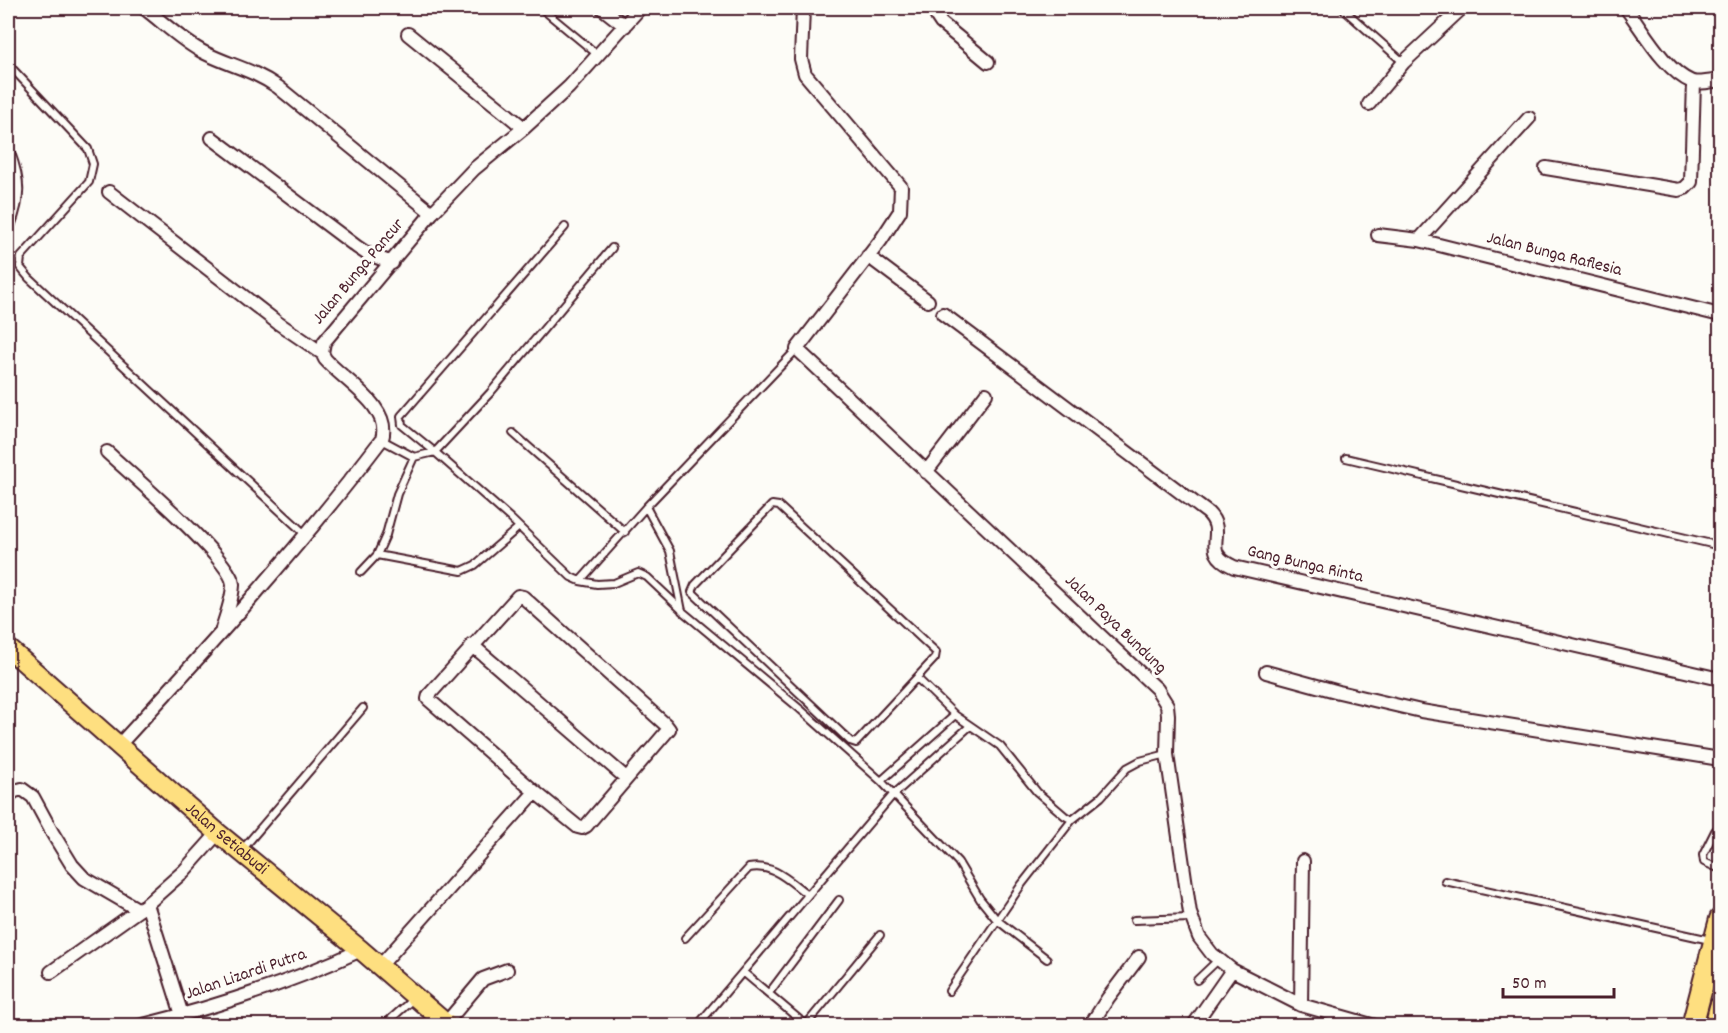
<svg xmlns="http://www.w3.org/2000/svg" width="1728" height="1033" viewBox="0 0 1728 1033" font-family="Dekko,sans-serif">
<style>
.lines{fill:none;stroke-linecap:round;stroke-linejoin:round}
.service-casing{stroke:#4a1f2b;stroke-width:10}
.minor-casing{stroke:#4a1f2b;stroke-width:16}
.primary-casing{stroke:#4a1f2b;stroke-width:22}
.trunk-casing{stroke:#4a1f2b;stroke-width:24}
.service{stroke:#fdfcf7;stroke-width:6}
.minor{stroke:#fdfcf7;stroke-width:12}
.primary{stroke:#fedf80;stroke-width:18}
.trunk{stroke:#fedf80;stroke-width:20}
.labels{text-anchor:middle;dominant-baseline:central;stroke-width:6;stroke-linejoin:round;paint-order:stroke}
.street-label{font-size:18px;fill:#4a1f2b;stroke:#fdfcf7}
</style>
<rect width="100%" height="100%" fill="#fdfcf7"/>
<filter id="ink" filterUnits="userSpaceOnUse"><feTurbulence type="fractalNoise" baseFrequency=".0167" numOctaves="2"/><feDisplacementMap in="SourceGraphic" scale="12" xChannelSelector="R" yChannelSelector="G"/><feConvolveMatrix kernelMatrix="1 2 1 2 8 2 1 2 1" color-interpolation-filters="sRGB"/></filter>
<g filter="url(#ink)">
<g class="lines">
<defs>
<path id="service" d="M541,8L598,55
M1342,8L1403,62
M8,64L88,149L93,164L89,182L21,257L20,267L29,278L306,535
M565,227L401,416L402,425L435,452L490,393L612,248
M513,433L625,532
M382,440L414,457L435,452L510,518L571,577L580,581L646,507L797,349
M1346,458L1720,546
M772,505L779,506L936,652L935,658L856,743L850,741L692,592L695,585Z
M646,507L670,551L682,611L800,709L881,781L958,862L980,899L997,920L1047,959
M377,555L462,571L475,565L519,527
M361,572L377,555L386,535L397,494L414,457
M580,581L597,584L614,583L638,573L647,577L682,610
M917,678L955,715L1000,746L1037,792L1065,816L1072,820
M881,781L955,715
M1720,828H1718L1715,831L1703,855L1704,862L1720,869
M241,851L363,708
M1445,881L1710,940
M1134,920L1191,918
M685,938L749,868C773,863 789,881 807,894
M743,972L806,1025L880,935
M1197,980L1218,960
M949,991L1022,884L1072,820L1101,797L1127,768L1140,761L1167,754
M769,993L839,900
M383,1026L413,999
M697,1026L892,796L970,726"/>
<path id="minor" d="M144,8C164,23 183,42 205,53C231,66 252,69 278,87L432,213
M602,8L625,26
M803,8L801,59L805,74L901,187L900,211L881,240L797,349L1157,689L1167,705L1168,715L1167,754L1190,913L1199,937L1212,954L1232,970L1301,1005L1375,1026
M942,8L937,17L941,23L988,62
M1626,8C1643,30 1665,71 1692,82C1700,84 1713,81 1720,80
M408,34L524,128
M1369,104L1404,62L1462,8
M212,138L357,247L366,253L392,263
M8,153C19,182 19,197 8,226
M1546,168L1679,190L1685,188L1691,182L1694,82
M109,192L278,323L322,353
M1378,235L1419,240L1720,315
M1419,240L1529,118
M868,256L928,301
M943,314L1208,513C1229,534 1198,551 1234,567L1720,679
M107,452C129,473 231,559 233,584C233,598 226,616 222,629
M926,472L986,394
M518,596L523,597L666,725L669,729L586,826L582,828L578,827L535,792L428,699L429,695Z
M472,645L626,778
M1266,672L1339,692L1421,711L1720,759
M119,745C210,646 300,547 382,439C392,407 344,381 325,359L322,353L324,342L432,213L474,169L524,128L569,87L640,8
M8,796L15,791L22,789L33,797L53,834L72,865L84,878L139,910
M147,904L182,1015
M380,966L535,792
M51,972L147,904L184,871L218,833
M1301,1005L1303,861
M446,1023L483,979L507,970
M139,1026C216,1007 290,983 361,950
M1090,1026L1108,998L1139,957
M1193,1026L1232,970"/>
<g id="primary">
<path id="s1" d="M8,648L218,833L361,950L449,1026"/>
</g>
<path id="trunk" d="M1692,1026L1720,919
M1715,1026L1720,1007"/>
</defs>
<!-- service casing -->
<use href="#service" class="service-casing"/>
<!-- minor casing -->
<use href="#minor" class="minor-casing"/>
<!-- primary casing -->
<use href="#primary" class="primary-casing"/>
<!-- trunk casing -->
<use href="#trunk" class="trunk-casing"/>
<!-- service -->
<use href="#service" class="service"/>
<!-- minor -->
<use href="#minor" class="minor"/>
<!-- primary -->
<use href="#primary" class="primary"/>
<!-- trunk -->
<use href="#trunk" class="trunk"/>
</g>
</g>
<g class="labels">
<!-- street labels -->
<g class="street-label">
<text transform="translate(1554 255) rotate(14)">Jalan Bunga Raflesia</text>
<text transform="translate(359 272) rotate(-50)">Jalan Bunga Pancur</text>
<text transform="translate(1305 565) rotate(13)">Gang Bunga Rinta</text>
<text transform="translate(1115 625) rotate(44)">Jalan Paya Bundung</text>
<text stroke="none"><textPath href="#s1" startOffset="290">Jalan Setiabudi</textPath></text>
<text transform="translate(246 975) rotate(-19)">Jalan Lizardi Putra</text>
</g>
</g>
<!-- margin -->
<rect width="1728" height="1033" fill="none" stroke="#fdfcf7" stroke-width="30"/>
<rect x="15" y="15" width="1698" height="1003" fill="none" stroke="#4a1f2b" stroke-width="2" filter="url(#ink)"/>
<!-- scale -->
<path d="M1503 988v9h111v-9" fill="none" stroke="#4a1f2b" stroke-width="3"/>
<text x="1512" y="988" font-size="18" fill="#4a1f2b" stroke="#fdfcf7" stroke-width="4.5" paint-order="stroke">50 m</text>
</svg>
